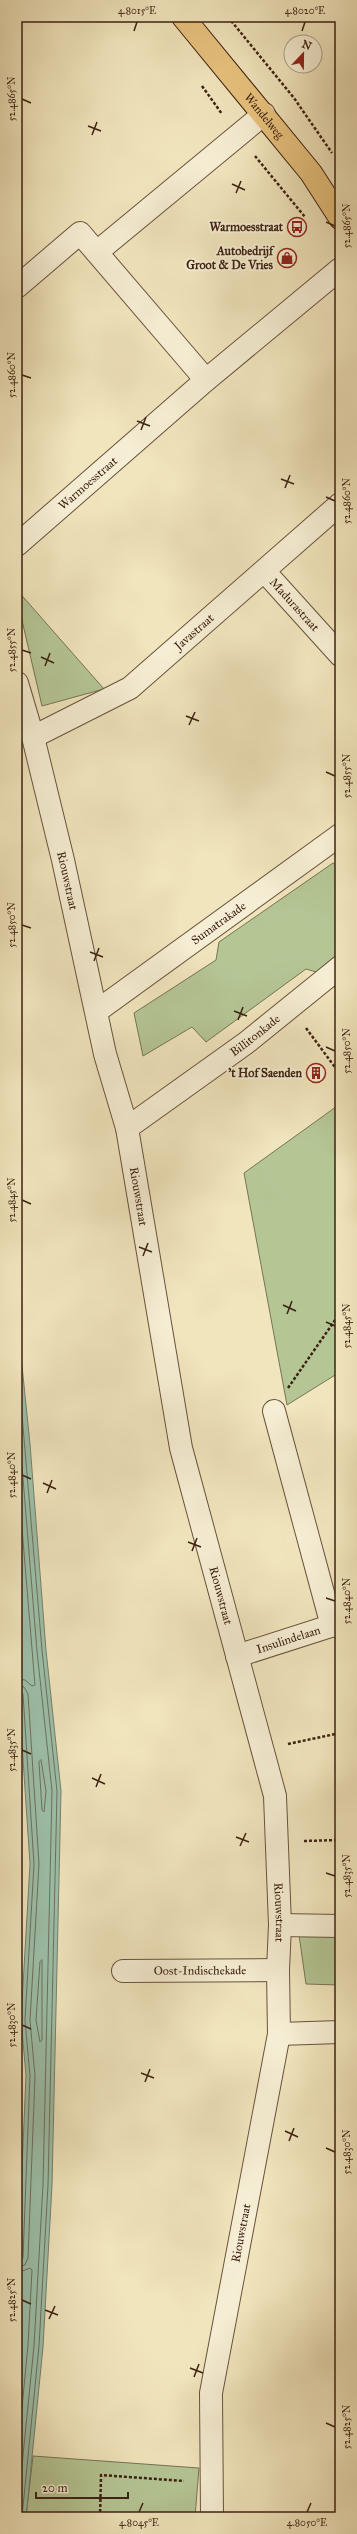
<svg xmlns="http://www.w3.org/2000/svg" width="357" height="2534" viewBox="0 0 357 2534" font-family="'IM FELL Great Primer',serif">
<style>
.green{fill:#b5c695;stroke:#787454}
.water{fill:#9cc0aa;stroke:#76806d}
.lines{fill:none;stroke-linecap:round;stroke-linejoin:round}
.shore{stroke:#6c705e;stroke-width:1}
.minor-casing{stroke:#69523d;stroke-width:24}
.major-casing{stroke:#3c2112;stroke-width:24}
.path{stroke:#3c2112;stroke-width:2.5;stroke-dasharray:3 2;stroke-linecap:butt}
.minor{stroke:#f6eed4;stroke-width:22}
.major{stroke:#e8c27e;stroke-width:22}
.ticks{fill:none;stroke:#3c2112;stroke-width:1.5}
.labels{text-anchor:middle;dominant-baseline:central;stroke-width:4;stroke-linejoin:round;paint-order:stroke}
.street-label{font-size:12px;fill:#3c2112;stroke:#f6eed4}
.poi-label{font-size:12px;font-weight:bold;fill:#3c2112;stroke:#f6eed4;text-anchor:end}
.neatline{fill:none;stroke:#3c2112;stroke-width:1.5}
.ticks-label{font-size:10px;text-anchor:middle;fill:#3c2112}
</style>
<rect width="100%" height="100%" fill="#f1e5bd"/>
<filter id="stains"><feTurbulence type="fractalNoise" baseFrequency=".005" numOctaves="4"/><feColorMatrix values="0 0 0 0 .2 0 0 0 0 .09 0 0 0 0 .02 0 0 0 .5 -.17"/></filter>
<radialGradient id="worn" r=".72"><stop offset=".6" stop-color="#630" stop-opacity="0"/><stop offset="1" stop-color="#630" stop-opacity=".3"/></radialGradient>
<!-- green -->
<path class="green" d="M17,590L104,689L42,706L17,599Z
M333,863L340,868V952L316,972L306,969L206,1042L192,1027L143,1056L134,1013L216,960L219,942Z
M340,1104V1372L287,1405L244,1173Z
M340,1930V1985L306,1984L299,1935Z
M33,2456L199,2468L195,2517H26Z"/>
<!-- water -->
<path class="water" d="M17,1317L30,1444L46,1650L61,1791L52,2185L43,2347L26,2517H17V2286L26,2075L21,2020L30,1864L17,1669Z"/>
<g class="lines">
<!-- shore -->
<path class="shore" d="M17,1356L42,1650L57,1791L48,2185L39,2346L22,2517
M17,1404L37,1651L52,1791L43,2185L34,2346L17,2515
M17,1468L35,1685L32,1686L25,1680L17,1679
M17,1685L24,1687L28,1694L39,1864L30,2020L35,2076L28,2258L25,2265L17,2267
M17,1690L23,1694L34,1864L25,2020L30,2076L23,2257L21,2261L17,2262
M41,1760L46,1791L44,1812L42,1810L39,1762Z
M42,1960V2040L40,2042L36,2020L40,1962Z
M17,2273L30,2268L32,2270L28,2345L17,2460"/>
<defs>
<g id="minor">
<path d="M97,252L264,114"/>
<path d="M17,287L80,233L206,380"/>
<path id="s1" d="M17,545L206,380L340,269"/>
<path id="s2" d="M265,572L340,655"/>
<path id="s3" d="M17,683L33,737L63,860L105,1054L127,1128L181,1448L275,1796L280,1925L278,1970L279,2034L211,2393L212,2517"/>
<path id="s4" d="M33,737L130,688L340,504"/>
<path id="s5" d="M97,1011L340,835"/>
<path id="s6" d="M127,1128L246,1043L340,967"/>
<path d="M274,1411L332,1626"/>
<path id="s7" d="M237,1656L340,1623"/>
<path d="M280,1925L340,1926"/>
<path id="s8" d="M123,1971L278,1970"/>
<path d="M279,2034L340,2032"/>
</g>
<g id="major">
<path id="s9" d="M183,17L311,173L340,218"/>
</g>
</defs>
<!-- minor casing -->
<use href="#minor" class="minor-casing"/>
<!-- major casing -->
<use href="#major" class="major-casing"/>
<!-- path -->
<path class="path" d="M228,17L294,98L332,153
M202,86L222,114
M255,156L305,217
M306,1028L340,1074
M288,1388L340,1313
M288,1744L340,1733
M304,1841L340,1840
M100,2517L101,2475L184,2481"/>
<!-- minor -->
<use href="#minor" class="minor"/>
<!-- major -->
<use href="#major" class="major"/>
</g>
<!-- ticks -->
<path class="ticks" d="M134,31L137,22M302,31L305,22M22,99L31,103M88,126L101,131M92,135L97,122M232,184L245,190M236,193L241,181M326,222L335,226M22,375L31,378M137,421L150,426M141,430L146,417M281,479L294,484M285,488L290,475M326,497L335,501M22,650L31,653M41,657L54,663M45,666L50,653M186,716L199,721M189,725L195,712M326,772L335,776M22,925L31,928M90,952L103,957M94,961L99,948M234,1011L247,1016M238,1020L243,1007M326,1047L335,1051M22,1200L31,1204M139,1247L152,1252M143,1256L148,1243M283,1305L296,1311M287,1314L292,1301M326,1322L335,1326M22,1475L31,1479M43,1483L56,1489M47,1493L52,1480M188,1542L201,1547M192,1551L197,1538M326,1598L335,1601M22,1750L31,1754M92,1778L105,1784M96,1787L101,1774M236,1837L249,1842M240,1846L246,1833M326,1873L335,1876M22,2025L31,2029M141,2073L154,2078M145,2082L150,2069M285,2131L298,2137M289,2141L294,2128M326,2148L335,2152M22,2300L31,2304M45,2310L58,2315M49,2319L55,2306M190,2368L203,2373M194,2377L199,2364M326,2423L335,2427M139,2512L143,2503M307,2512L311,2503"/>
<!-- icons -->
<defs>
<symbol id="bus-ring" viewBox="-11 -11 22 22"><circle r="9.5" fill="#f6eed4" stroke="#8f2418" stroke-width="1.5"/><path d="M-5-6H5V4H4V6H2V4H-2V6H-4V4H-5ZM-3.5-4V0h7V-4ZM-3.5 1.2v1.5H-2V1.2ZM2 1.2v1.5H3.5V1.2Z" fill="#8f2418"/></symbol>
<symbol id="shop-ring" viewBox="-11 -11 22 22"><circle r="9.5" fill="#f6eed4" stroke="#8f2418" stroke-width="1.5"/><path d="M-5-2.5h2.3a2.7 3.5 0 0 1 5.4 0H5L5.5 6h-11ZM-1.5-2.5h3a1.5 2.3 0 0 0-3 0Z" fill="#8f2418"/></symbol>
<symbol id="building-ring" viewBox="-11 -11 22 22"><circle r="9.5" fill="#f6eed4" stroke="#8f2418" stroke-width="1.5"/><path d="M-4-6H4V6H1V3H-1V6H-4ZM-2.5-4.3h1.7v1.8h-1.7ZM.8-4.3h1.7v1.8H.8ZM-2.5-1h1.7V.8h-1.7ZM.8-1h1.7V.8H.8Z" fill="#8f2418"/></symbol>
</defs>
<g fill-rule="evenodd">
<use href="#bus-ring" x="286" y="216" width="22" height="22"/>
<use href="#shop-ring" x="276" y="247" width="22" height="22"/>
<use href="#building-ring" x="305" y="1062" width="22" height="22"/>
</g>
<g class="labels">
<!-- street labels -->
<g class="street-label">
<text stroke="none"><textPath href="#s9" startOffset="128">Wandelweg</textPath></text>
<text stroke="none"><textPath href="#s1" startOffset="94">Warmoesstraat</textPath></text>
<text stroke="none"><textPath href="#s2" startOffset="44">Madurastraat</textPath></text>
<text stroke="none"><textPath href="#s4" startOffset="194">Javastraat</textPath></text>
<text stroke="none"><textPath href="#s3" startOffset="204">Riouwstraat</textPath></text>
<text stroke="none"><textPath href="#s5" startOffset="150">Sumatrakade</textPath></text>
<text stroke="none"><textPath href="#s6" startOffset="158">Billitonkade</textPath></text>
<text stroke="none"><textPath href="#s3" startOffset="528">Riouwstraat</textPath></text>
<text stroke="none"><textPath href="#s3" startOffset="936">Riouwstraat</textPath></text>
<text stroke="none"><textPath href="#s7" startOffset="54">Insulindelaan</textPath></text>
<text stroke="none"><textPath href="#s3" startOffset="1260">Riouwstraat</textPath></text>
<text stroke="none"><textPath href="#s8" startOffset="77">Oost-Indischekade</textPath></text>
<text transform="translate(241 2233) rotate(-79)">Riouwstraat</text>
</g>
<!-- poi labels -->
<g class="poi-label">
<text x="283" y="227">Warmoesstraat</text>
<text x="273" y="251">Autobedrijf<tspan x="273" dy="14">Groot &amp; De Vries</tspan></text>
<text x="302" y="1073">'t Hof Saenden</text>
</g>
</g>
<!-- margin -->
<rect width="357" height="2534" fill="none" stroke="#f1e5bd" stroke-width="44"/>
<!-- north arrow -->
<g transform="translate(303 54) rotate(22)"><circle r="19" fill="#f6eed4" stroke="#ac9c86"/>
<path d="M0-3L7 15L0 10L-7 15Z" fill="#8f2418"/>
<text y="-6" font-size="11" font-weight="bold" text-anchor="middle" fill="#3c2112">N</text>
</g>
<!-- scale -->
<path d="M36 2492v6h92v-6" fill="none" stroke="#3c2112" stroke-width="2"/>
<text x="42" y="2492" font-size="12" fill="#3c2112" stroke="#f6eed4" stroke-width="3" paint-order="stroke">20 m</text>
<rect x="22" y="22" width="313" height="2490" class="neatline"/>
<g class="ticks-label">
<text x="137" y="14">4.8015°E</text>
<text x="305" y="14">4.8020°E</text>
<text transform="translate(11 99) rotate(-90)" y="4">52.4865°N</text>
<text transform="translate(346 226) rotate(-90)" y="4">52.4865°N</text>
<text transform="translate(11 375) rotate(-90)" y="4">52.4860°N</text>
<text transform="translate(346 501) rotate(-90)" y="4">52.4860°N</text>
<text transform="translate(11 650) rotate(-90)" y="4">52.4855°N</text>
<text transform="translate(346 776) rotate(-90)" y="4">52.4855°N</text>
<text transform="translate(11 925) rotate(-90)" y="4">52.4850°N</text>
<text transform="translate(346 1051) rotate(-90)" y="4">52.4850°N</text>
<text transform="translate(11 1200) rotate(-90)" y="4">52.4845°N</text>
<text transform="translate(346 1326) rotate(-90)" y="4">52.4845°N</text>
<text transform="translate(11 1475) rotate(-90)" y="4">52.4840°N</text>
<text transform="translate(346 1601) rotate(-90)" y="4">52.4840°N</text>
<text transform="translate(11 1750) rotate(-90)" y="4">52.4835°N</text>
<text transform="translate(346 1876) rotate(-90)" y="4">52.4835°N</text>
<text transform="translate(11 2025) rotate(-90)" y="4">52.4830°N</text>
<text transform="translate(346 2152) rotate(-90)" y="4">52.4830°N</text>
<text transform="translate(11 2300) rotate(-90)" y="4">52.4825°N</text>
<text transform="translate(346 2427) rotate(-90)" y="4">52.4825°N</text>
<text x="139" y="2526">4.8045°E</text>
<text x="307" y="2526">4.8050°E</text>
</g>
<rect width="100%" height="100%" filter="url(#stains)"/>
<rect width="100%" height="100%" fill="url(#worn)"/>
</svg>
